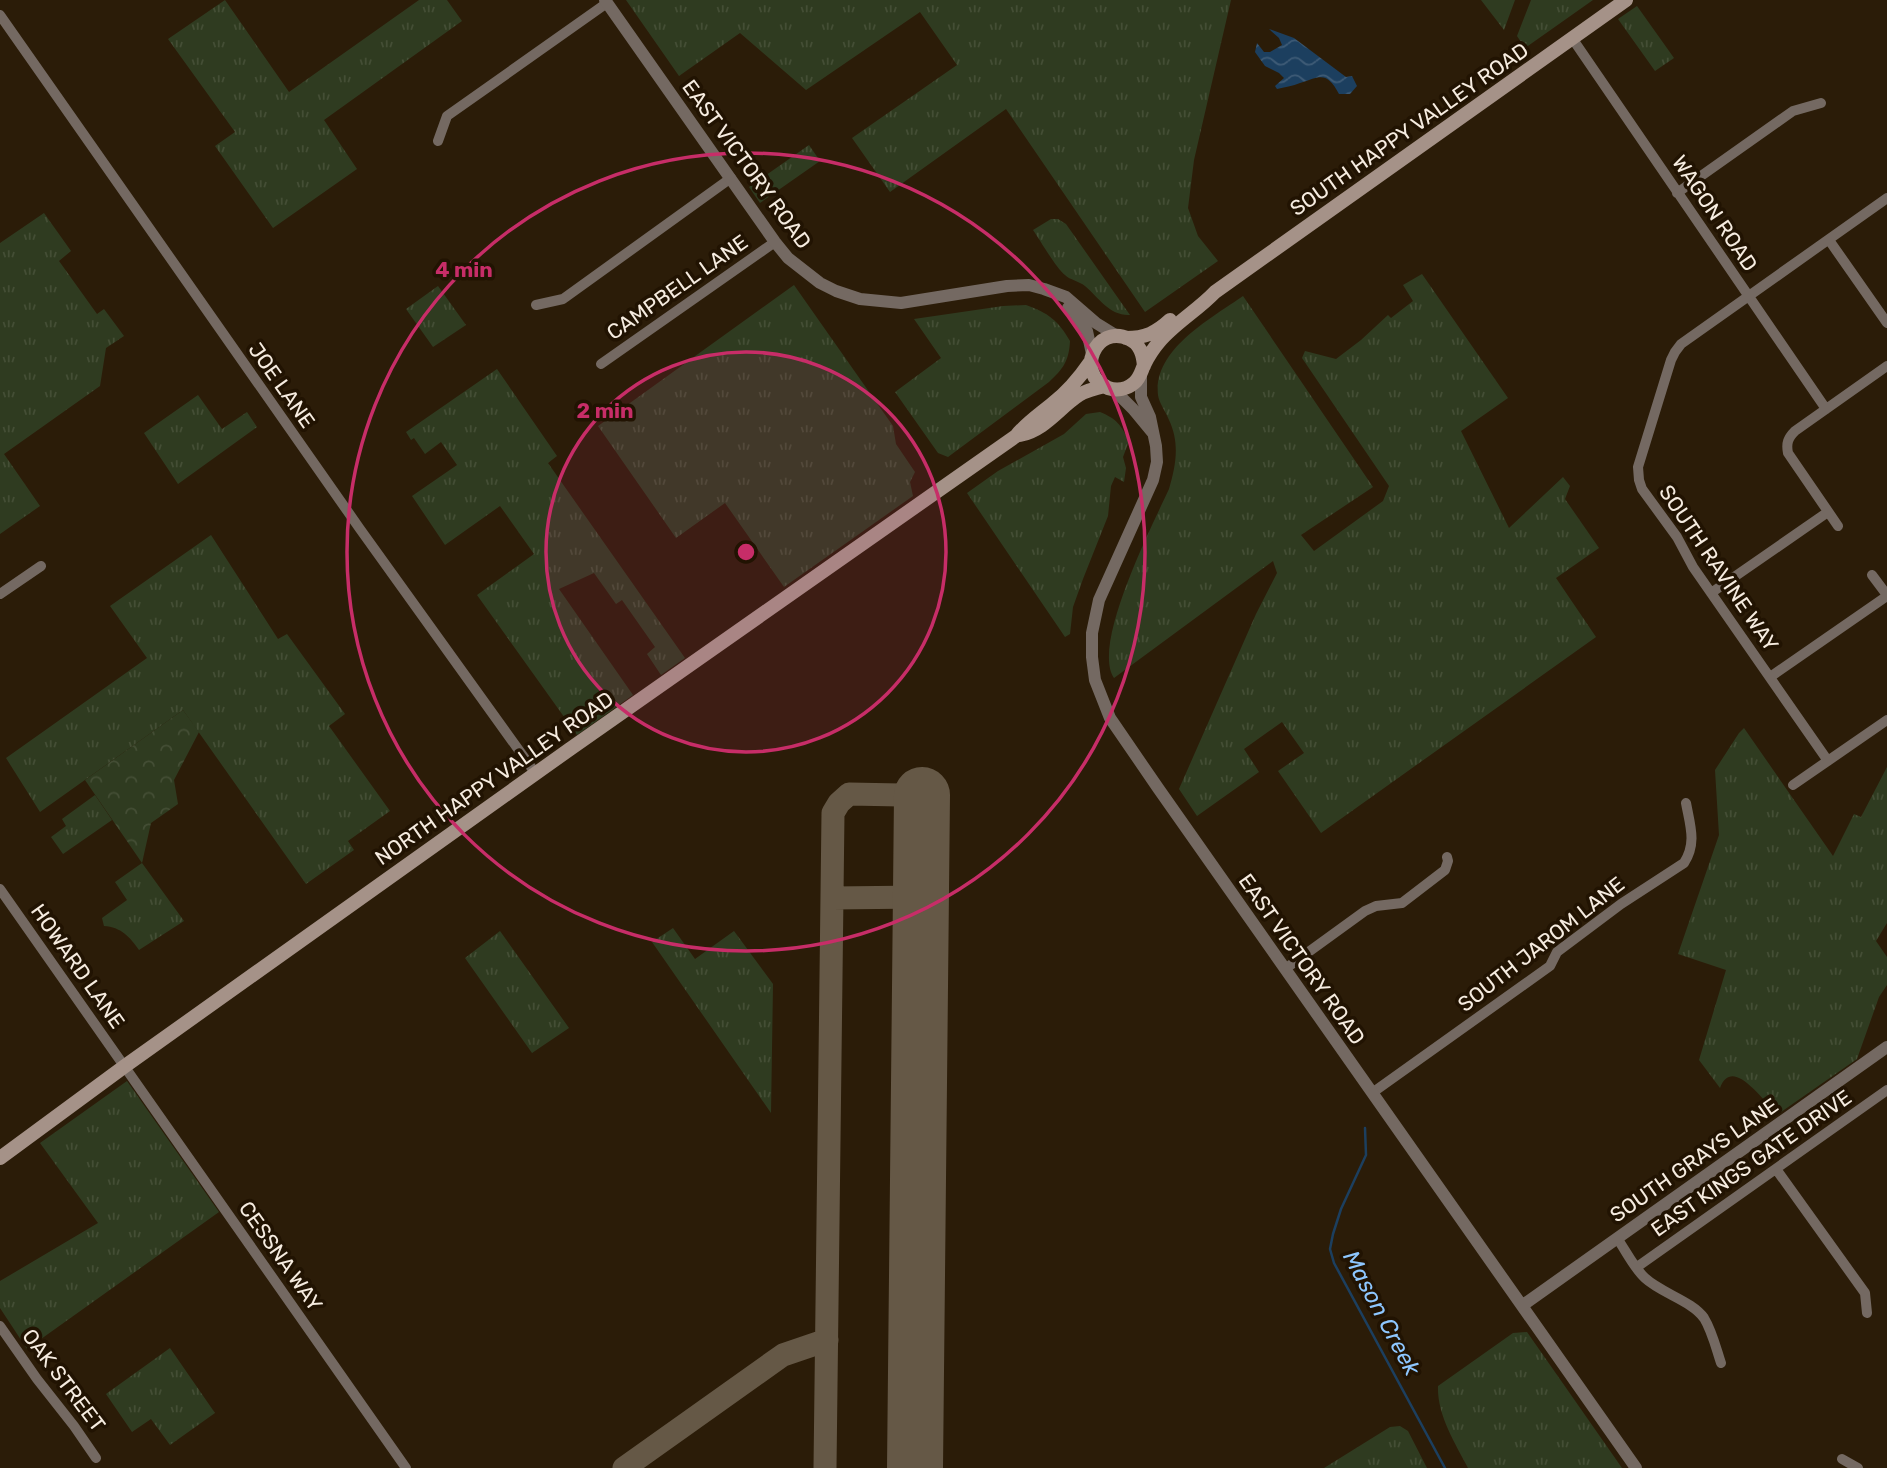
<svg xmlns="http://www.w3.org/2000/svg" width="1887" height="1468" viewBox="0 0 1887 1468" font-family="Rubik,sans-serif">
<style>
.grass{fill:url(#grass-tufts)}
.forest{fill:url(#forest-crowns)}
.water{fill:url(#water-waves)}
.lines{fill:none;stroke-linecap:round;stroke-linejoin:round}
.stream{stroke:#1c3f5f;stroke-width:2.5}
.taxiway{stroke:#655846;stroke-width:23}
.runway{stroke:#655846;stroke-width:56}
.minor{stroke:#746962;stroke-width:10}
.tertiary{stroke:#746962;stroke-width:12}
.secondary{stroke:#a59288;stroke-width:14}
.ring{fill:none;stroke:#c72d68;stroke-width:3.5}
.labels{text-anchor:middle;dominant-baseline:central;stroke-width:7;stroke-linejoin:round;paint-order:stroke}
.street-label{font-size:21px;fill:#f6ece0;stroke:#211302}
.water-label{font-size:23px;font-style:italic;fill:#8ec7ff;stroke:#211302}
.centre{fill:#c72d68;stroke:#211302;stroke-width:3.5}
.ring-label{font-size:21px;text-anchor:middle;font-weight:bold;fill:#c72d68;stroke:#211302;stroke-width:7;stroke-linejoin:round;paint-order:stroke}
</style>
<defs>
<pattern id="grass-tufts" width="24" height="20" patternUnits="userSpaceOnUse" patternTransform="scale(1.75)"><rect width="24" height="20" fill="#2f3b20"/><path d="M3 7l-1-3M5 7V3M7 7l1-3M15 17l-1-3M17 17v-4M19 17l1-3" fill="none" stroke="#444e35"/></pattern>
<pattern id="forest-crowns" width="20" height="18" patternUnits="userSpaceOnUse" patternTransform="scale(1.75)"><rect width="20" height="18" fill="#2f3b20"/><path d="M2 6a3 3 0 1 1 6 0M12 15a3 3 0 1 1 6 0" fill="none" stroke="#444e35"/></pattern>
<pattern id="water-waves" width="16" height="10" patternUnits="userSpaceOnUse" patternTransform="scale(1.75)"><rect width="16" height="10" fill="#1c3f5f"/><path d="M0 5q4-4 8 0t8 0" fill="none" stroke="#3e5b76"/></pattern>
</defs>
<rect width="100%" height="100%" fill="#2b1c08"/>
<!-- grass -->
<path class="grass" d="M225,0L289,92L419,0H447L462,21L324,120L357,169L273,228L215,146L235,132L168,39Z
M626,0H1231L1194,160L1188,208L1198,236L1218,261L1145,312L1006,109L890,192L852,138L957,65L920,12L806,90L740,33L679,76Z
M1481,0H1515L1504,30Z
M1531,0H1593L1525,48L1517,36Z
M1637,6L1674,58L1655,71L1618,19Z
M809,145L820,161L760,203L749,187Z
M44,213L71,251L59,261L97,314L104,309L124,336L106,348L100,386L4,454L40,506L0,534V243Z
M1051,219H1058L1066,224L1130,315C1110,316 1099,298 1085,286C1079,281 1070,280 1065,275C1056,268 1040,240 1033,230Z
M1422,274L1508,398L1461,431L1509,528L1563,477L1570,486L1565,499L1599,548L1556,578L1596,637L1321,833L1278,771L1304,753L1282,722L1244,749L1259,772L1197,816L1179,789L1256,614L1277,573L1273,561L1114,678C1091,645 1153,524 1169,489C1176,465 1180,443 1169,420C1166,412 1159,403 1158,395C1153,349 1212,318 1243,296L1373,487L1301,535L1314,551L1383,501L1389,486L1302,358L1305,351L1336,359L1361,340L1388,315L1391,318L1413,301L1403,285Z
M794,285L893,426L896,444L915,472L910,482L913,496L784,587L725,503L676,538L598,426Z
M438,286L466,325L433,347L406,309Z
M1026,305C1048,313 1058,320 1070,341C1069,361 1063,369 1049,382L948,457L938,453L895,392L941,358L914,319L1003,306Z
M497,369L557,456L548,463L685,658L661,675L647,654L655,647L622,600L616,604L594,573L559,589L633,695L577,735L477,595L534,554L500,506L445,545L412,496L457,465L441,442L425,454L414,438L411,440L406,432Z
M198,395L222,429L247,412L257,427L178,484L144,433Z
M1100,412C1117,419 1121,425 1129,441L1123,457L1126,468L1124,482L1115,477L1111,486L1108,516L1083,579L1073,607L1070,634L1065,637L967,493L998,471L1064,434L1086,414Z
M211,535L278,639L287,634L345,714L329,726L390,811L348,841L354,850L306,884L183,710L40,812L6,758L147,658L110,606Z
M1744,728L1833,856L1854,814L1861,817L1887,767V923L1876,941L1887,957V985L1879,997L1857,1059L1781,1112L1768,1109L1770,1106C1757,1093 1731,1058 1720,1088L1699,1060L1726,970L1678,954L1719,835L1715,770L1739,733Z
M95,795L112,820L63,854L51,837L66,826L62,819Z
M142,863L184,921L139,950C130,937 121,927 104,926L102,918L127,900L115,882Z
M673,928L695,959L734,931L773,984L771,1113L652,942Z
M500,931L569,1028L532,1053L465,958Z
M127,1081L219,1212L27,1349L0,1308V1281L98,1223L40,1143Z
M1527,1332L1622,1468H1468C1455,1443 1437,1415 1438,1386L1513,1333Z
M170,1348L215,1413L170,1445L151,1419L132,1432L106,1394Z
M1400,1426L1408,1431L1427,1468H1324L1390,1427Z"/>
<!-- forest -->
<path class="forest" d="M183,710L199,732L174,780L178,804L151,823L142,863L85,780Z"/>
<!-- water -->
<path class="water" d="M1269,29L1294,38L1346,77L1352,76L1357,86L1350,94H1339C1327,71 1320,76 1300,83C1293,86 1284,87 1277,89L1275,86L1284,78L1279,73L1265,66L1255,52L1257,43L1264,52H1270L1282,45L1279,38Z"/>
<g class="lines">
<!-- stream -->
<path class="stream" d="M1365,1128L1366,1155L1341,1209L1333,1234L1330,1249L1334,1263L1445,1468"/>
<!-- taxiway -->
<path class="taxiway" d="M833,898L921,897
M624,1468L783,1355L827,1340
M825,1468L833,813L839,803L849,794L901,795L922,806"/>
<!-- runway -->
<path class="runway" d="M915,1468L922,795"/>
<!-- minor -->
<path class="minor" d="M0,15L360,529L536,774
M1572,38L1826,409
M438,141L447,116L607,3
M1677,193L1793,111L1821,103
M1829,240L1887,323
M536,305L563,299L731,178
M601,364L775,242
M1838,526L1788,453C1786,443 1788,438 1795,431L1887,366
M1872,575L1887,595
M1711,593L1828,512
M0,594L41,566
M1770,677L1887,596
M1828,761L1693,567L1677,537L1642,489L1639,480L1638,467L1671,360L1675,352L1681,344L1887,198
M1793,785L1887,720
M0,889L406,1468
M1285,969L1365,911L1376,906L1402,903L1445,870L1448,861L1447,857
M1372,1093L1550,966L1557,952L1621,904L1684,863C1697,843 1690,825 1686,803
M1776,1169L1865,1293L1867,1313
M1617,1238C1626,1251 1634,1268 1645,1278C1661,1293 1692,1301 1704,1318C1712,1331 1716,1348 1721,1363
M1637,1267L1887,1090
M0,1326L37,1379L74,1426L96,1458
M1842,1459L1858,1468"/>
<!-- tertiary -->
<path class="tertiary" d="M605,0L775,242L788,258L820,283L836,291L860,299L901,303L1007,286L1029,285L1044,289L1066,297L1096,323L1117,336
M1068,308L1087,331L1092,354
M1141,374V397L1150,417L1156,446L1157,462L1153,480L1099,600L1092,633V657L1095,680L1110,718L1158,788L1636,1468
M1113,389L1133,409L1152,432
M1523,1305L1887,1047"/>
<!-- secondary -->
<path class="secondary" d="M1126,338C1145,338 1156,333 1170,320
M1144,366C1143,354 1140,344 1129,339C1096,323 1074,374 1108,388C1117,391 1127,389 1134,383C1140,378 1141,372 1144,365C1148,357 1153,349 1159,342C1175,323 1198,310 1215,292L1626,0
M1020,435C1045,430 1059,408 1079,395C1087,390 1096,388 1105,386
M0,1158L125,1066L570,749L1016,436C1026,423 1040,414 1053,403C1069,391 1080,377 1091,361"/>
</g>
<!-- distance rings -->
<circle cx="746" cy="552" r="200" fill="#c72d68" fill-opacity=".12"/>
<g class="ring">
<circle cx="746" cy="552" r="200"/>
<circle cx="746" cy="552" r="399"/>
</g>
<g class="labels">
<!-- street labels -->
<g class="street-label">
<text transform="translate(1409 129) rotate(-35)">SOUTH HAPPY VALLEY ROAD</text>
<text transform="translate(747 164) rotate(54)">EAST VICTORY ROAD</text>
<text transform="translate(1715 213) rotate(56)">WAGON ROAD</text>
<text transform="translate(677 287) rotate(-35)">CAMPBELL LANE</text>
<text transform="translate(282 385) rotate(55)">JOE LANE</text>
<text transform="translate(1719 568) rotate(56)">SOUTH RAVINE WAY</text>
<text transform="translate(494 778) rotate(-35)">NORTH HAPPY VALLEY ROAD</text>
<text transform="translate(1541 944) rotate(-38)">SOUTH JAROM LANE</text>
<text transform="translate(1302 959) rotate(55)">EAST VICTORY ROAD</text>
<text transform="translate(78 966) rotate(55)">HOWARD LANE</text>
<text transform="translate(1694 1160) rotate(-35)">SOUTH GRAYS LANE</text>
<text transform="translate(1751 1163) rotate(-35)">EAST KINGS GATE DRIVE</text>
<text transform="translate(281 1256) rotate(55)">CESSNA WAY</text>
<text transform="translate(64 1380) rotate(53)">OAK STREET</text>
</g>
<!-- water labels -->
<g class="water-label">
<text transform="translate(1382 1313) rotate(62)">Mason Creek</text>
</g>
</g>
<circle cx="746" cy="552" r="10" class="centre"/>
<g class="ring-label">
<text x="464" y="277">4 min</text>
<text x="605" y="418">2 min</text>
</g>
</svg>
